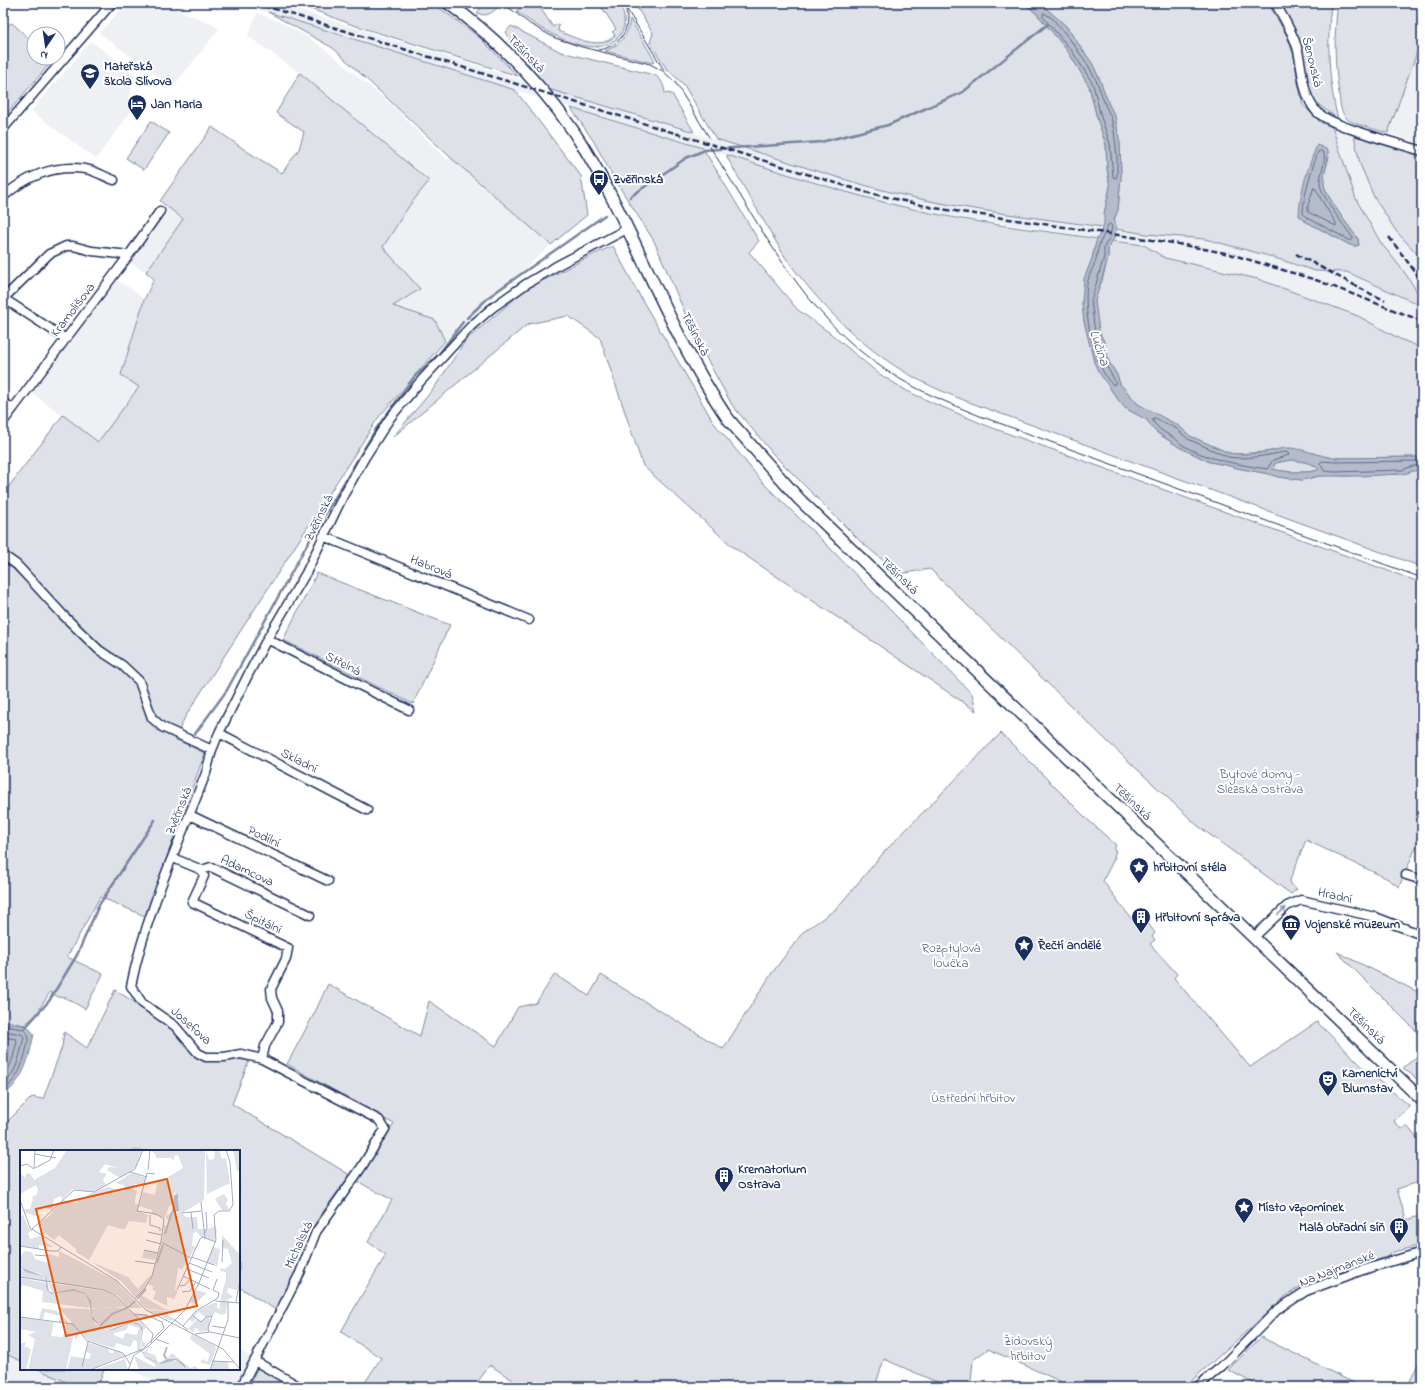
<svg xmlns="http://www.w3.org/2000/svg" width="1425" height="1390" viewBox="0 0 1425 1390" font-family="'Indie Flower',sans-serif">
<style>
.built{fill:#eff0f4}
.green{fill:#dee1e7;stroke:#7c88a2;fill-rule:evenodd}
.water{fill:#b5bbca;stroke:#77839f;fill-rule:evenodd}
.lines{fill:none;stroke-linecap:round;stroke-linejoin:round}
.shore{stroke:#596789;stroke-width:1}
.stream{stroke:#77839f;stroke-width:2.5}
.street-casing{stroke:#1b2f5e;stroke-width:11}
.secondary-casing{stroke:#1b2f5e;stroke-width:14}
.street{stroke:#fff;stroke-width:8}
.secondary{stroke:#fff;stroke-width:11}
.tram{stroke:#1b2f5e;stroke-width:1}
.rail{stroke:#1b2f5e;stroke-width:2.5;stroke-dasharray:6 3;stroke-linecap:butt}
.oneway{fill:#8d97ae}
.labels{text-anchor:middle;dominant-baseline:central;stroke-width:4;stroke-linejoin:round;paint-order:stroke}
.street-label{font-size:13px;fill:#1b2f5e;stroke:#fff}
.poi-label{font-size:13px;font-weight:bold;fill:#1b2f5e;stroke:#fff;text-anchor:start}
.park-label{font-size:13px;fill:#4c5c80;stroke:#fff}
.water-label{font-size:14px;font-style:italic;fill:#49597e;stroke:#fff}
.inset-river{fill:none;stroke:#b5bbca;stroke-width:2}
.inset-road{fill:none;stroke:#a4acbf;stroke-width:1}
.view{fill:#e8590c;fill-opacity:0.15;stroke:#e8590c;stroke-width:2}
.inset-edge{fill:none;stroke:#1b2f5e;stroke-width:2}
</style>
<rect width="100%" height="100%" fill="#fff"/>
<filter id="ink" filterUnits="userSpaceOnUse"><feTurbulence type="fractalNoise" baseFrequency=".025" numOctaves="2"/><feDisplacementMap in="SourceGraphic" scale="8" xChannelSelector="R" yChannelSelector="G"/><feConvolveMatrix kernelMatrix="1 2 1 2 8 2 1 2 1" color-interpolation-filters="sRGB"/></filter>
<g filter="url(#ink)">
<!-- built -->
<path class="built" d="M127,3H159L207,21L219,29L173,87L99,33Z
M237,3H276L599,104L746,149L808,169L867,186L911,197L967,207L1146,234L1204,239L1269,256L1315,271L1347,272L1422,306V348L1400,339L1358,316L1258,279L1165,258L1144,245L933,213L864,197L595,115Z
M257,13L280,22L306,36L330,53L395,108L447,160L451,157L551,245L445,341L435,320L392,306L420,289L383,247L409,206L429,181L300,73L248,36Z
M1422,38V145L1388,133Z
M91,41L135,74L128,106H135L96,159L31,111Z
M1332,127L1354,135L1360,164L1396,231L1422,259V299L1405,273L1381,243L1356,199Z
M167,206L184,219L146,272L129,262Z
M114,279L135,291L144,300L121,375L139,386L98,442L31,392L65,345L69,346L84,322Z
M239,1350L251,1357L236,1387H167L128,1369H239Z
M8,1355L21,1361V1369H38L77,1387H3V1370Z"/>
<!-- green -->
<path class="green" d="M295,3H433L479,37L518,76L353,25Z
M485,3H499L501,4C493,12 488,18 477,13Z
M528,3H537L553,27L557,24L559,25L558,31C574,37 601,52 615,35L612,32L616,29L599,3H620C624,13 627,25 620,35C596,66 538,28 516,11Z
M634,3H1024L1037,14L1058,39L1069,53L1089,86L1097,118L1106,145L1107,168L1110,187L1104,214L1105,222L1103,227C1039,218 974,211 911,197C845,182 781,159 716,139L684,85L666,68L650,43L653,33Z
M1040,3H1268L1287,36L1294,56L1298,83L1303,105L1320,122L1332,127L1356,199L1381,243L1405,273L1422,299V306L1347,272L1315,271L1269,256L1205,239L1146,234L1116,229V226L1114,220L1118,210L1121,177L1120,144L1115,116L1109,105L1100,80L1092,63L1082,49L1066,26ZM1329,157C1327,166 1322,177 1324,185C1327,198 1350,228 1358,239L1359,245L1356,246L1350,245L1303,220L1299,215Z
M1275,3H1331C1327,41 1328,81 1338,119L1318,104L1315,110L1301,62Z
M1338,3H1422V38L1388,133C1380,131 1351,123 1347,119C1340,112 1340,102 1339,93C1334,63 1334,33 1338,3Z
M268,12L515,90L581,176L587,215L551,245L450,157L333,48Z
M630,19L655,61L653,63L605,51C620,45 628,36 630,19Z
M12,23L34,43V58H50L53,60L3,118V27Z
M511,26L561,52L654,75C661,78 664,85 665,93L672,94L694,132L548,89L532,69L523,56L512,44L506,32Z
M300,73L429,181L409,206L383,247L420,289L393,306L435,320L445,341L378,418L185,717L175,739L205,753L145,916L100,897L67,957L103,974L85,1009L66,998L58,997L50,992L36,1015L24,1025L3,1020V561L12,568L96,653L119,668L137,684L140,696L144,679L129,666L88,635L20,563L3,550V494L63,415L98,442L139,387L121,375L144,300L154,279L146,272L183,219L160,201L212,127L248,152L282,173L299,149L304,132L276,113Z
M571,108L703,148L759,241L749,252L798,310L830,333L878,373L907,391L933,403L990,427L1422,583V833L1399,887L1388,879L1306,840L1289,883L1297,889L1291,894L1198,826L1108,742L930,569L899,574L860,541L774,455L732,405L697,341L654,241L615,180L594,142Z
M151,121L169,133L144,170L126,158Z
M1354,135L1422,157V259L1396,231L1374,197L1360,164Z
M727,155C787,174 847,194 908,208C970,223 1035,229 1098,239L1094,249L1092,259L1084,279L1082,303L1084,321L1094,362L1111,390L1125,408L1147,420L1157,433L1179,447L1210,462L1226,465L1237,468L1269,474L1278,477L1302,480L1319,476L1328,475L1345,476L1403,474L1415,470H1422V567L996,412C968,402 941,392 915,378C862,349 820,305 785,257C778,246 772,234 765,223C752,201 739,179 727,157Z
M1112,241L1144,245L1165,258L1258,279L1358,316L1400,339L1422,348V457L1334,458L1277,450L1264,452L1234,454L1229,453L1190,436L1179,426L1143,408L1138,404L1120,384L1117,375L1109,362L1104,342L1099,331L1095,310V301L1097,291L1102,281L1108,258V248Z
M613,246L641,298L714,423L764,484L825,543L972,694L976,711L733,547L643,466L600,338L568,316L528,324L393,437L434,388L466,340L525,290L594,254Z
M1290,460C1299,461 1312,462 1319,469C1314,474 1281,472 1273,469L1275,463Z
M317,573L450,625L413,704L283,640Z
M1001,733L1088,820L1116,845L1114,850L1116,851L1114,856L1115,857L1103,881L1133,921L1140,916L1145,923L1147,922L1155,933L1152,936L1155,940L1150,944L1177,974L1174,978L1250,1067L1317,1022L1369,1073L1410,1106L1394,1121L1401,1129L1407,1126L1422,1144V1181L1397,1189L1406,1220L1422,1215V1245L1390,1253V1256L1306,1283L1286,1296L1188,1384H1174L1172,1387H1073L988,1349L973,1360L971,1381L966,1387H948L884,1359L875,1387H523L490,1365L474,1387H362L381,1358L341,1332L360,1298L386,1255L368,1242L392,1200L357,1181L394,1124L287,1064L315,1012L328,984L420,1036L429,1001L496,1046L518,1007L536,1003L555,974L589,996L601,975L723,1049L772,973L803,932L836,909L885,851Z
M1337,952L1422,994V1037Z
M115,990L173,1026L185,1042L222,1061L238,1059L249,1061L232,1104L350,1175L322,1213L304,1242L301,1261L276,1310L239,1287V1151H21V1361L8,1355L3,1370V1123L5,1124L32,1097L43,1099L62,1047L64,1032L87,1048Z
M1422,1052V1083L1403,1068Z
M1261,1337L1362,1387H1253V1383L1228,1370Z
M1422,1356V1387H1406H1407Z
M259,1365L296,1387H248Z
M38,1369H104L98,1387H77Z"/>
<!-- water -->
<path class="water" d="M1024,3H1040L1066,26L1082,49L1092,63L1100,80L1109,105L1115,116L1120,144L1121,177L1118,210L1114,219L1116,226V231L1114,238L1108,248V258L1095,301L1099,331L1104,342L1109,362L1117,375L1120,384L1138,404L1179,426L1190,436L1229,453C1240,455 1255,454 1266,452C1272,451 1278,449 1285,448C1301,447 1318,456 1334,458L1422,457V470C1413,469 1407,475 1397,474L1360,476H1319L1302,480L1278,477L1269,474L1237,468L1226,465L1210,462L1179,447L1154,430L1147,420L1125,408L1119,401L1098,371L1094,362L1084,321L1082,303L1084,279L1092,259L1096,242L1104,224V214L1110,187L1107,168L1106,145L1097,118L1089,86L1069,53L1058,39L1037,14ZM1290,460C1299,461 1313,462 1319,469C1314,474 1281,472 1273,469L1275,463Z
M1317,145L1328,150C1329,162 1323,172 1324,184C1325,196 1350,228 1358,239L1359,245L1356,246L1350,245L1303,220L1299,215C1300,191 1308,167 1317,145Z
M3,1022L27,1026L34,1034C28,1061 25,1078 3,1096Z"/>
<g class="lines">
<!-- shore -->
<path class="shore" d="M1044,13L1052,18L1069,38L1088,65L1097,82L1106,107L1111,117L1114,131L1117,156V176L1116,178L1113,177L1110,144L1101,117L1093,84L1072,51L1043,17Z
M1321,151L1324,153C1326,163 1320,173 1320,184C1321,196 1345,227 1353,238L1351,241L1306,217L1303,213C1303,196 1312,168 1318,152Z
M1314,188L1316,189L1322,201L1336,223V226L1308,212V206Z
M1110,224L1112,226L1110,237L1104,247V257L1091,301L1095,332L1100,343L1105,364L1115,381V384L1113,385C1094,369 1081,304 1088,280C1089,274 1093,268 1095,263C1097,257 1097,251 1099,245C1102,238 1106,232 1108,225Z
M1155,418L1177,429L1188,439L1228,457C1247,460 1267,455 1286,452L1288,453L1289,455L1273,460L1267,469C1241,465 1203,459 1181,444C1179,442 1177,440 1174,438C1166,433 1158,430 1153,421V419Z
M1422,461L1334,462L1322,461L1320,463L1324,471L1334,472L1402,470L1413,466H1422
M3,1026L24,1029L29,1036C25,1057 21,1077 3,1091
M3,1031L21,1034L24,1037C20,1054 17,1073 3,1085
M3,1037L16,1039L17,1041C14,1054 12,1066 3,1077"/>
<!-- stream -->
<path class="stream" d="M630,197L686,158L705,150L821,142L888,125L963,92L1048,24
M467,318L490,296L605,215
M195,734L227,690L305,548L376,429L415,376L438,355L463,322
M25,1028L49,1001L77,955L99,905L155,820"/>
<defs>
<path id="street" d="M1275,3C1283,17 1292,31 1297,47C1303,68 1301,93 1316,111C1331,127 1398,143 1422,151
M3,129L112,3
M3,197C25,177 54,164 85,169C94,170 105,177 114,180
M3,298L66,339
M4,298L49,254L66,246H73L92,251L129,255
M3,402L13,409
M3,422L129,255L160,211
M323,536L529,620
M3,555L17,565L63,615L99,650L122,665L139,681L152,718L162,727L212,750
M267,639L409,710
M219,733L367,810
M190,815L328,881
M173,858L202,870L211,867L310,915
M202,870L204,876L192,902L288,948L286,959L271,989L272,998L278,1011V1022L265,1046L262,1059
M1406,875L1422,880
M1253,938L1287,906L1301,900L1375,917L1422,935
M255,1361L300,1387
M241,1387L300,1273L316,1232L361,1168L385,1129L379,1120L262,1059L241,1054L224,1057H206L198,1053L175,1026L142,1003L131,986C146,912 179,843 206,773L212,750L219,733L249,673L267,639L306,573L343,496L365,457L390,418L419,383L471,326L492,308L526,284L560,264L627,229
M1197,1387L1222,1366L1277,1310L1306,1291L1360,1271L1422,1252"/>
<path id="secondary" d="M448,3C500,40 553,96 586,151C637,236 669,331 724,413C729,421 737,429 744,437C762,458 780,478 799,499L1422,1100"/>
</defs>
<!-- street casing -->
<use href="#street" class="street-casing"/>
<!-- secondary casing -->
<use href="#secondary" class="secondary-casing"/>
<!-- street -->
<use href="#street" class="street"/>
<!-- secondary -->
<use href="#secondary" class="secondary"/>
<!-- tram -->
<path class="tram" d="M503,3L530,24L555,38L582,47L650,64L663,71L675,82L709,137
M623,3L664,70
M598,50C618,48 631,31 626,10
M710,147C764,230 802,314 887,371C916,390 948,403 980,416L1422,578"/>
<!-- rail -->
<path class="rail" d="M255,3L865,192L934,208L1173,243L1230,254L1316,280L1422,321
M1389,237L1422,281
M1296,254L1371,294L1385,300"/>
</g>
<!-- one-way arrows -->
<defs><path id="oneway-solid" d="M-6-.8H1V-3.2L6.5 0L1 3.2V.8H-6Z"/></defs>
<use class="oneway" href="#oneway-solid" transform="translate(1282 911) rotate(-42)"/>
</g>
<!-- icons -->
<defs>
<symbol id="school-pin" viewBox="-11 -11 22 30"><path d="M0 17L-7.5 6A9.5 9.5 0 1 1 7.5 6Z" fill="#1b2f5e" stroke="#fff"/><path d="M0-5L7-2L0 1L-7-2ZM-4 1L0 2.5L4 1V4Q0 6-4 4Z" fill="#fff"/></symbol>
<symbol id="hotel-pin" viewBox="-11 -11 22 30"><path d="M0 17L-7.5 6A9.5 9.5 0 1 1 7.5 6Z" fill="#1b2f5e" stroke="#fff"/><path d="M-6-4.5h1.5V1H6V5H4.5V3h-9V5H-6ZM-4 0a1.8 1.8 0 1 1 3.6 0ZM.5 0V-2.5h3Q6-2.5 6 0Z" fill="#fff"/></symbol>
<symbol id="bus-pin" viewBox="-11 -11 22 30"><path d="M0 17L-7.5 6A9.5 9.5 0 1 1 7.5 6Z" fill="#1b2f5e" stroke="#fff"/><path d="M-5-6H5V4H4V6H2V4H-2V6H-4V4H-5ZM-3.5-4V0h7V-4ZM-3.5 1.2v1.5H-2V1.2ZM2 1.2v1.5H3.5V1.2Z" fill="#fff"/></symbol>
<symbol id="sight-pin" viewBox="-11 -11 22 30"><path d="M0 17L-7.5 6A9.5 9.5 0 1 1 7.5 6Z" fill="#1b2f5e" stroke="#fff"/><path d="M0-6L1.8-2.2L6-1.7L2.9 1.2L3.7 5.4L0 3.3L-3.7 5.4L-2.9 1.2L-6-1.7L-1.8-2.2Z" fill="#fff"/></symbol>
<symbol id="building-pin" viewBox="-11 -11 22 30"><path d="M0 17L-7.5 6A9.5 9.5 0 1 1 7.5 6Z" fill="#1b2f5e" stroke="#fff"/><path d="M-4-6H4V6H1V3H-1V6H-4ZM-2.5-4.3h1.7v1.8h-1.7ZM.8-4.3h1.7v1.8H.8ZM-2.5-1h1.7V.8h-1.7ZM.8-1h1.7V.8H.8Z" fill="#fff"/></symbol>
<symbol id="museum-pin" viewBox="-11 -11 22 30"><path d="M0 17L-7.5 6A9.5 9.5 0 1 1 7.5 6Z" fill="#1b2f5e" stroke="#fff"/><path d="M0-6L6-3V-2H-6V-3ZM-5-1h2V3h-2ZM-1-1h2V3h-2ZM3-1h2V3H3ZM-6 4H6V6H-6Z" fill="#fff"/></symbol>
<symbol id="theatre-pin" viewBox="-11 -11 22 30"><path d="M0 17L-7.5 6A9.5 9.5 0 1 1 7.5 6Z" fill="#1b2f5e" stroke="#fff"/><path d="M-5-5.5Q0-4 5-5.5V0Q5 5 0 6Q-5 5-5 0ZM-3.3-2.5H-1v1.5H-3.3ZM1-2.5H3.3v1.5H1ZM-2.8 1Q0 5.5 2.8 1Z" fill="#fff"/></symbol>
</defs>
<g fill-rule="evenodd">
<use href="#school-pin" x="79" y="62" width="22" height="30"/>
<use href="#hotel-pin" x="126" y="93" width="22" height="30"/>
<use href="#bus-pin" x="588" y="168" width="22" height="30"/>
<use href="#sight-pin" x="1128" y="856" width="22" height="30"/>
<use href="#building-pin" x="1130" y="906" width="22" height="30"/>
<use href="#museum-pin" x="1280" y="913" width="22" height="30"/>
<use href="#sight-pin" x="1013" y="934" width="22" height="30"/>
<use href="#theatre-pin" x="1317" y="1069" width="22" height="30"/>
<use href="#building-pin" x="713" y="1165" width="22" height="30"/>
<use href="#sight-pin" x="1233" y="1196" width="22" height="30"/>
<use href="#building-pin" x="1388" y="1216" width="22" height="30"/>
</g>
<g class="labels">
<!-- street labels -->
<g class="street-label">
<text transform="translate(526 54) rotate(46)">Těšínská</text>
<text transform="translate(1312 62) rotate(76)">Šenovská</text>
<text transform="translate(73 310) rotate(-53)">Kramolišova</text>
<text transform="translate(695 334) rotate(63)">Těšínská</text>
<text transform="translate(319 518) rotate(-64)">Zvěřinská</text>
<text transform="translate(431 567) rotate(22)">Habrová</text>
<text transform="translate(899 576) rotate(44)">Těšínská</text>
<text transform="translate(343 664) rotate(27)">Střelná</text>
<text transform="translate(299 761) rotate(27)">Skladní</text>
<text transform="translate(1132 802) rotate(44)">Těšínská</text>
<text transform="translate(179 811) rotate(-68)">Zvěřinská</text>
<text transform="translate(264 837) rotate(25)">Podílní</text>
<text transform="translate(247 871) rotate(25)">Adamcova</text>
<text transform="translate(1335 896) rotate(13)">Hradní</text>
<text transform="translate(263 922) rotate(26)">Špitální</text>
<text transform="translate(191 1026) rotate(42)">Josefova</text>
<text transform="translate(1366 1026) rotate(44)">Těšínská</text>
<text transform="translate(299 1245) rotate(-65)">Michalská</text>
<text transform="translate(1337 1269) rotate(-21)">Na Najmanské</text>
</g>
<!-- poi labels -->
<g class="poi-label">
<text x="104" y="66">Mateřská<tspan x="104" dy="15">škola Slívova</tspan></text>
<text x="151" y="104">Jan Maria</text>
<text x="613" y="179">Zvěřinská</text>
<text x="1153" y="867">hřbitovní stéla</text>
<text x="1155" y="917">Hřbitovní správa</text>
<text x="1305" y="924">Vojenské muzeum</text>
<text x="1038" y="945">Řečtí andělé</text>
<text x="1342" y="1073">Kamenictví<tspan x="1342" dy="15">Blumstav</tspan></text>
<text x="738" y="1169">Krematorium<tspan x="738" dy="15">Ostrava</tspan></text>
<text x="1258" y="1207">Místo vzpomínek</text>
<text x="1385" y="1227" text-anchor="end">Malá obřadní síň</text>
</g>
<!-- park labels -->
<g class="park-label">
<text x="1260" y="774">Bytové domy -<tspan x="1260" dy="15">Slezská Ostrava</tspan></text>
<text x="951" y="948">Rozptylová<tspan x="951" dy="15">loučka</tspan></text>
<text x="973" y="1098">Ústřední hřbitov</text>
<text x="1028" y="1341">Židovský<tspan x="1028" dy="15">hřbitov</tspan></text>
</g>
<!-- water labels -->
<g class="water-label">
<text transform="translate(1099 348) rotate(72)">Lučina</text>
</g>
</g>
<!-- overview -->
<g transform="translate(20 1150)">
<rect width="220" height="220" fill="#fff"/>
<path d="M47,0H122L116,17L100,28L87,20L89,17L98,18L85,14L79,22L87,24L83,29L86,36L72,42L53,39L42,50L41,46L34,49L32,60L19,57L16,66L5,63L4,59H10L13,49L11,48L17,44L18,39L16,35L0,44V23L5,28L6,24L10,23L14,30L35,18ZM131,0H185L184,50L162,63L166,67H177L178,79H189L195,75L197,81L195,91L181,87L176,81L173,84L172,95L176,97L162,119L158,118L155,140L158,141L154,149L147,147V156L133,149L136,142L132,139L134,137L128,134L144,94L142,91L144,75L148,76L150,70L146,69L147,65L159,62V49L154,42V54L149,56L145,68L131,64L132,60L119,56L123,42L135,45L138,30L147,32L148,27L163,18L158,5L154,6V11L151,8H136L135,4ZM186,0L189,10L194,9L195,0H199L202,9L206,8L210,33L187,44ZM213,0H220V21H217ZM111,23L126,28L124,36L115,34L113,39L117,41L115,49V54L119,55L117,61L128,65L126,73L109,71L105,79H101L88,75L69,110L56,102V99L39,85L34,90L21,80L23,77L21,74L18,76V73L29,66L43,50L57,53L59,49L66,50L67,45L87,37L103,41L105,36L96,33ZM204,44L208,50L206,53L209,60H202L195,49ZM3,65L8,77L13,81L8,83L10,89L21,86L25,88L23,91L34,97L19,95V99L1,96L0,67ZM202,85L220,105V128L217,140L208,138L207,142L213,147L205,151L200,150L206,129V122L200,121V118L205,119L212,113L208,99L202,98ZM193,97L200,99L197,117L187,112ZM124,100L137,103L135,110L122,108ZM5,101L12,102L15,109L28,113L29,104L39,107V101L49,106L96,131L122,158H109L97,145L85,140L28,132L23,125L0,117V107ZM72,112L108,127L118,139L131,124L127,135L115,147L102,132ZM0,119L24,127L26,132L0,127ZM0,128L27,133V140L32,144L54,141L64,143L69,149V158L22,152L23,141L3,135L0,137ZM28,133L85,141L95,146L106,157L71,158L70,150L65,143L53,139L32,143ZM176,140L187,143L175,154L170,152ZM121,145L145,159L152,161L127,159L119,152ZM200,151L207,152L206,163L202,165L195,162L193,166L185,167L179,162L174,166L176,168L173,172L169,169L177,161L193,153H197V158L200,159ZM89,157L108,159L115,165L123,164L129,166L127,168L120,166L123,173L116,166L126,178L123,180L122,190L126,195L121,198L123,181L118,173L110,172L88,179L75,171L70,159ZM22,158L37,161L49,173L39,172L40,166L25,162L23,169H19ZM39,158L69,159L75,174L88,180L111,173L119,175L122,181L120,200L117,201V191L114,190L110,197L96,193L94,198L69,191L60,183L55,191L54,183L46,220H8L15,189L8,185L16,182L0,179V167L34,172L31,186L42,187L45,184L46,173H52ZM109,175L119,178L117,185L105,183L103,189L94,185V183L106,180ZM127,160L160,162V163H148V166L156,169L152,171ZM190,166L188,181L178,182L179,179L175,178L173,182L168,179L177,169L180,171ZM172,184L195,196L196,199L190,215L180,212L183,209L187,212L190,204L170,189ZM6,192L3,200L5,196L11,199L6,220H0V194ZM68,193L88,198L90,203H93L94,200L105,205L69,220H47L51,206L69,209L71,204L66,202ZM129,197L127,202L135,205L138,212L145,210L144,203L148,208L152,203L170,218L175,216L180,220H167L164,214L155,209L137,212L123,203ZM120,202L127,208L140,214L149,210L157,211L166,220H119L114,206L135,217V214L125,208ZM105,209L108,220H74ZM193,211L208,212L209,219L190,220Z" fill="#dee1e7" fill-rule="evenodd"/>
<path d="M158,44L159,61L152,63L154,45ZM0,117L26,127L29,141L32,143L53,139L65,143L71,151L72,166L82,178L92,179L110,172L118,173L122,177L123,181L120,198L126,206L139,213L148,209H157L164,214L167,220L156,210L140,214L127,208L120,200L122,181L119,175L111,173L92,180L82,178L72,169L69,151L65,144L54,141L31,144L27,140L25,127L6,122Z" fill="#b5bbca"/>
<path class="inset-river" d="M145,84L152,62M137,113L143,94M117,149L126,139M80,176L92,164L109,157L115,151M146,209L144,205L147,197"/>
<path class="inset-road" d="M15,4L36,8M0,16L7,14L14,19L15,0M15,18L30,10L34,0M128,20L130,0M110,22L127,27M0,50L10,78L97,131L126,160L203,199L220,219M181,52L185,88M171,62L173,79M162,63L181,61M130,65V75L140,78V81M12,79L54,40L74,42L115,19L123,0M0,81V94M128,82L142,85M184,84L187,78L186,62M126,90L141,94M141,92L171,108M0,96L31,101H38L41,97M124,100L138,103M15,105L29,106M172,107L194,115M115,111L136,114M202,112L203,90M169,113L192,122M167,119L189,128M163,126L190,139M0,127L84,140L95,145L108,158M160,136L165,135L170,129M157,140L180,89L182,87L196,92M162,142L170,141L176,132M115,148L125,138L132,126L141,92L144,69L136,64L117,61L127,23L135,24M195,151L220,153M216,152L220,129M112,162L133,184L131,193M172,165L181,172L186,167L192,166L188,178L189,182M0,167L53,174L67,191L103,203L110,214M155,170L168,180M163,176L176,161L198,148L199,143L193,140L197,129M192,176L205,178M175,184L190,182L220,188M136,189L149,194M192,211L214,212M62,217L68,192M70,220L123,199L144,178L142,172L126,165L114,164L109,159M108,220L114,205L129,196L165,160L179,133L196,90L194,65L199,61H209L213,55L210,12L206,0M190,220L208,170V151"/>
<path class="view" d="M147,29L177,156L46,186L16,59Z"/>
<rect width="220" height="220" class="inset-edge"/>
</g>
<!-- margin -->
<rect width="1425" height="1390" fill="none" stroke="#fff" stroke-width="16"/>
<rect x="8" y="8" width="1409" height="1374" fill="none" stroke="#1b2f5e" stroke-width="1.5" filter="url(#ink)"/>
<!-- north arrow -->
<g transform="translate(46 46) rotate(193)"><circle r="19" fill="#ffffff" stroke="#a4acbf"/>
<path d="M0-3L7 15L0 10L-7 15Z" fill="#1b2f5e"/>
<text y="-6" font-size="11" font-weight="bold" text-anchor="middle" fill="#1b2f5e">N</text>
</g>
</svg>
